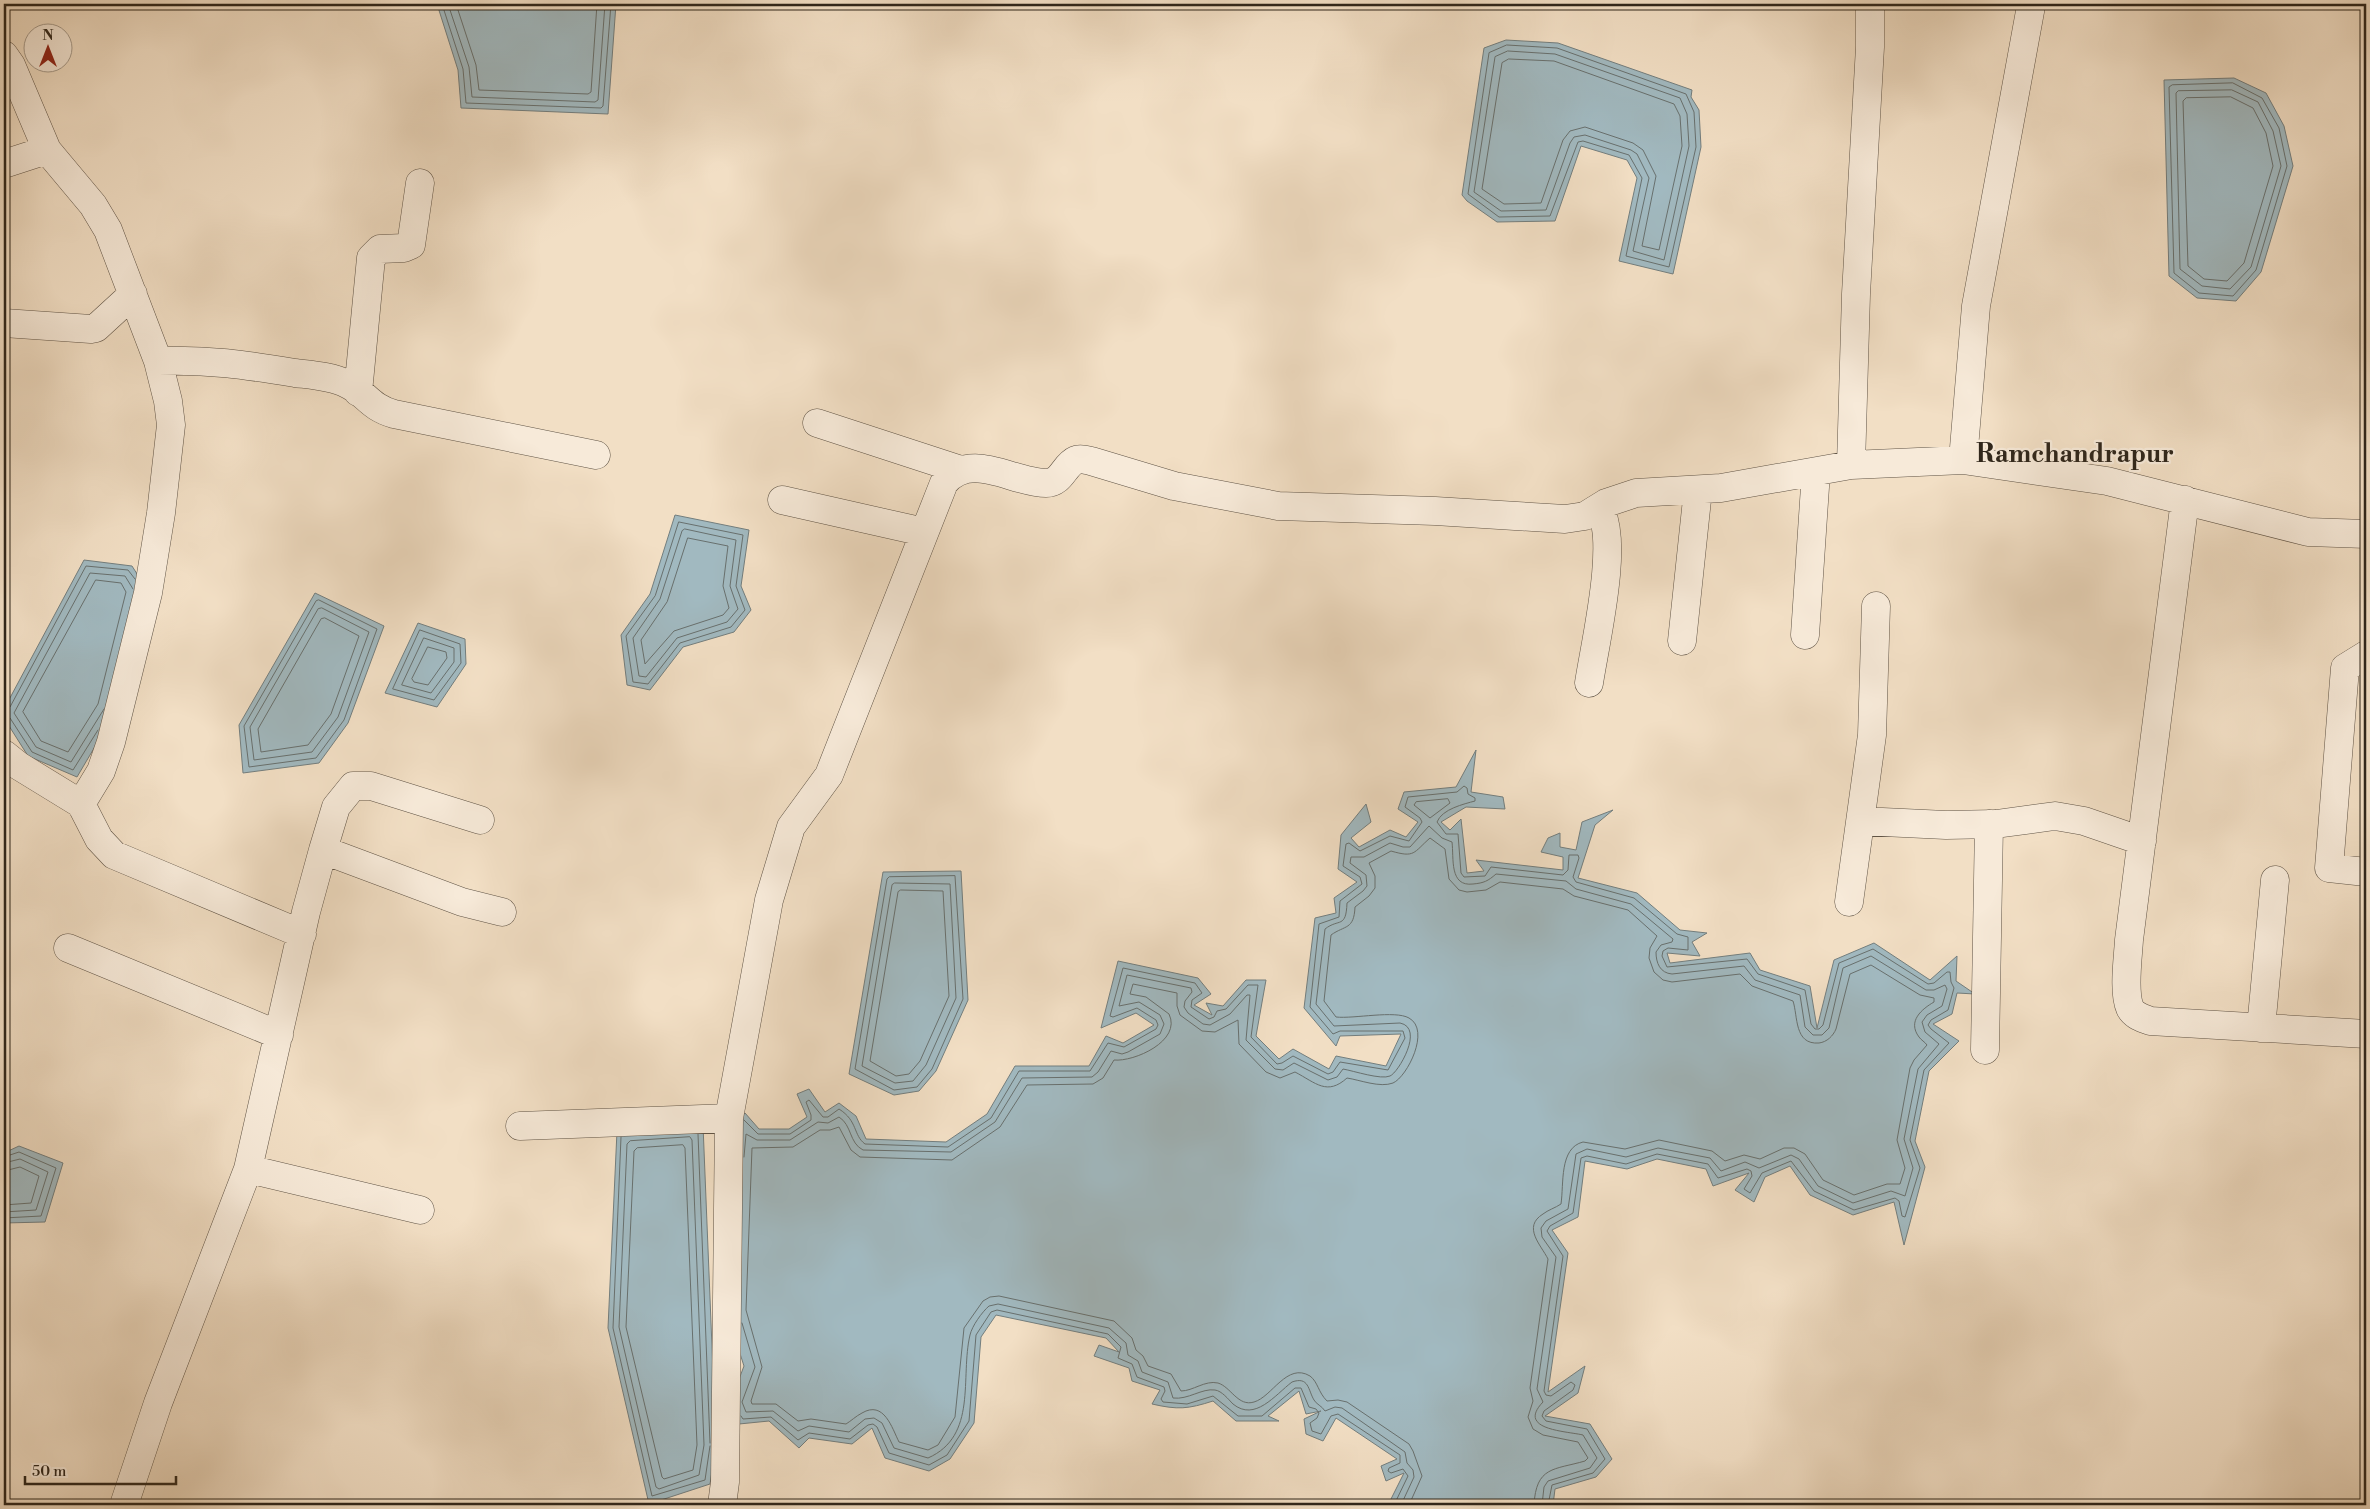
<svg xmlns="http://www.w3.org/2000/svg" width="2370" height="1509" viewBox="0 0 2370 1509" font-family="'Libre Bodoni',serif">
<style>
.water{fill:#a1b9c0;stroke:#737e7e}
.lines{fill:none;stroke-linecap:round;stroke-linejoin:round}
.shore{stroke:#68706e;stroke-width:1}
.minor-casing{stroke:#605446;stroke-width:29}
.minor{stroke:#f7ead9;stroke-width:28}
.labels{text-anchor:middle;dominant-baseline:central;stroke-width:4.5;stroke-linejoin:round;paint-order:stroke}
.district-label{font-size:25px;font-weight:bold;fill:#2f261b;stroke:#f7ead9}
</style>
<rect width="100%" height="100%" fill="#f2dfc5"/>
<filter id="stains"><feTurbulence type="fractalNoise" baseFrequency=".004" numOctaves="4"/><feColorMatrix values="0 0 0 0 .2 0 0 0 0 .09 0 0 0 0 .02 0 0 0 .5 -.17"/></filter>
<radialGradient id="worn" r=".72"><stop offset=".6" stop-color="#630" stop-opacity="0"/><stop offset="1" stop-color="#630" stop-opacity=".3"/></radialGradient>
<!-- water -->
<path class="water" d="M437,4H616L608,114L461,108L458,70Z
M1506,40L1558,43L1692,90L1691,97L1699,110L1701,147L1673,274L1619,261L1637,178L1627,160L1581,146L1555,221L1497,222L1467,201L1462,195L1484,48Z
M2234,78L2266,93L2284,126L2293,166L2261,272L2236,301L2197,298L2169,276L2164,80Z
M675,515L749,530L741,586L751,610L734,632L683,647L650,690L627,685L621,635L650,594Z
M84,560L132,566L146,588L116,711L77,777L28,756L4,718V709Z
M315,593L384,626L348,723L319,763L243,773L239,725Z
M418,623L465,639L466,664L437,707L385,693Z
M1476,750L1471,792L1503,797L1505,809L1466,807L1441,822L1450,830L1461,819L1467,873L1484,871L1476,860L1563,870V857L1541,852L1548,838L1560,833V847L1576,850L1582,822L1613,810L1595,825L1578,878L1637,893L1680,930L1707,933L1692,942L1700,956L1667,953L1670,963L1750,953L1760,970L1810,986L1817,1028L1834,960L1874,943L1930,980L1957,956L1956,981L1975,994L1957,993L1952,1014L1933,1024L1959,1041L1929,1071L1915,1141L1925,1167L1904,1245L1894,1202L1853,1215L1810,1195L1790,1166L1765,1177L1754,1202L1735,1190L1749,1173L1713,1186L1706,1169L1657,1159L1627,1169L1585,1161L1578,1217L1552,1230L1568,1253L1548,1392L1585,1366L1578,1393L1545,1416L1590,1424L1612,1459L1596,1477L1555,1489L1553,1505H1388L1404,1473L1386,1481L1381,1466L1397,1459L1336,1418L1323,1441L1306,1434L1304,1419L1321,1411L1306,1414L1299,1391L1268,1416L1279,1421H1236L1213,1401C1188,1409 1178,1410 1152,1404L1160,1390L1132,1381L1129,1368L1094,1356L1099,1345L1119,1352L1106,1338L996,1315L981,1337L974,1423L950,1459L929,1471L885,1458L872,1428L852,1444L809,1438L799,1448L769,1421L739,1424L730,1403L744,1366L727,1313L734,1121L745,1113L759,1129H789L807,1117L797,1094L809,1089L825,1112L839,1103L856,1116L866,1139L946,1142L987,1114L1015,1066H1089L1106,1036L1123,1043L1154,1025L1136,1013L1101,1028L1118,961L1198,978L1211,994L1194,1005L1212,1015L1206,1003L1223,1006L1246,980H1266L1256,1036L1279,1059L1293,1049L1329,1069L1336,1056L1386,1066L1401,1034L1340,1036L1336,1046L1304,1008L1315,918L1336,913L1334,898L1357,882L1338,869L1341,835L1366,804L1371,822L1351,838L1359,847L1390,830L1406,837L1418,822L1398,809L1404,792L1456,787Z
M961,871L968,1000L936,1071L919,1091L894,1095L849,1074L883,872Z
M703,1125L716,1446L710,1484L649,1504L608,1328L617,1131Z
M19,1146L63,1163L45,1222L4,1223V1153Z"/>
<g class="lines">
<!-- shore -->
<path class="shore" d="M442,4L463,69L466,103L601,108L603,106L611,4
M448,4L469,67L472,97L595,102L598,100L605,4
M456,4L476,65L479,90L588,94L591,92L597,4
M1507,45L1557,48L1686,94L1694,112L1696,147L1669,267L1626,256L1642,178L1629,155L1583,141L1578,142L1550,216L1499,217L1468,194L1489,53Z
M1508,51L1555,54L1680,98L1687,114L1689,146L1664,260L1633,251L1649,178L1637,154L1631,150L1585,135L1574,137L1570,143L1546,210L1501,211L1474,192L1495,57Z
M1509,59L1554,61L1674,104L1680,116L1682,146L1659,250L1642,246L1656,176L1643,150L1633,143L1585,127L1570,131L1563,140L1541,203L1504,204L1482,189L1502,63Z
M2233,83L2262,98L2279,128L2287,166L2256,270L2233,296L2199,293L2174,273L2169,87L2172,85Z
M2232,90L2258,102L2273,131L2281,166L2251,267L2230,289L2202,286L2180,269L2176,93L2178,91Z
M2231,97L2253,108L2266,133L2273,166L2244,263L2227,281L2204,279L2188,266L2183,101L2186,98Z
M679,522L743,535L736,586L745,610L731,627L680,643L648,684L633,682L626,636L655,596Z
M685,529L736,540L730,586L738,609L727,622L677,638L646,677L639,676L633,638L660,599L682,531Z
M688,538L728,546L723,586L729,608L723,615L674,631L645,664L641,640L667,602Z
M96,580L121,583L126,592L98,704L68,752L41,741L23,712Z
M319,600L377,629L344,720L316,758L249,767L244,726L316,601Z
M322,608L369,632L338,717L312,752L254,760L250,727L318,609Z
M325,618L359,636L331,714L308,745L261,752L258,729L321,619Z
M420,630L460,644L461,663L434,700L393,689Z
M424,638L454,648V662L431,693L402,685Z
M428,647L446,652L447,658L428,685L414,682L412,679Z
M104,709L71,762L36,747L14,713L90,573L125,576L133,589
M4,710L10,707L86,566L128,570L135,579
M4,716L10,718L32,752L73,770L98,730
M1448,799L1450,803L1430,818L1414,805L1416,802Z
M955,876L963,999L932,1069L917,1087L894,1090L855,1069L887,879L889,877Z
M895,883L950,884L956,998L926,1065L913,1081L895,1083L862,1066L892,885Z
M901,890L943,891L949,996L920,1061L909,1074L896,1076L870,1061L898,892Z
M744,1120L758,1134H790L811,1120V1115L806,1102L809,1100L823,1117H828L839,1109C858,1121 853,1135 865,1144L948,1147L991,1118L1019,1071H1090L1108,1043L1124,1047L1156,1029L1158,1025L1156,1020L1137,1008L1113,1017L1110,1016L1123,968L1195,983L1202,993L1192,1000L1191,1007L1209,1019L1214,1017L1217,1011L1226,1009L1248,985H1258L1251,1037L1277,1064L1282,1063L1293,1056L1328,1074L1333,1072L1340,1062L1388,1070L1405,1038L1403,1031H1340L1333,1034L1310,1007L1319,924L1339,917L1340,901L1362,884L1360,877L1343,866L1346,844L1349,843L1360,851L1390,836L1409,841L1422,822L1420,818L1405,807L1408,797L1457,792L1464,786L1467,788L1468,794L1475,798V801C1464,804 1442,809 1437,822L1446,834H1458L1461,873L1464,877L1485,876L1491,867L1563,875L1568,870L1569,855H1578L1579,858L1573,877L1576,882L1634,898L1677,934L1688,937V950L1668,948L1663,951L1662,956L1667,967L1747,959L1758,974L1805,990L1811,1024L1815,1029H1819L1823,1025L1839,963L1873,949L1928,984L1934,983L1947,972H1950L1951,982L1954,988L1948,1010L1931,1020L1928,1025L1931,1029L1949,1043L1924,1070L1910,1140L1920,1168L1905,1217L1902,1216L1899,1201L1895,1198L1854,1210L1814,1191L1791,1161L1762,1173L1750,1193L1744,1189L1752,1176L1751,1171L1747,1169L1718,1178L1708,1164L1657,1154L1626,1164L1587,1156L1581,1158L1573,1213L1550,1226L1547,1231L1563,1256L1544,1391L1546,1395L1551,1396L1571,1382L1575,1385L1573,1390L1544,1411L1542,1416L1546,1421L1587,1429L1605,1459L1593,1473L1552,1485L1548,1505
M698,1134L710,1443
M621,1137L613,1328L652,1496L705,1480L710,1446
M690,1137L692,1140L704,1445L699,1475L659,1489L656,1487L619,1327L627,1144L630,1141Z
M683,1145L685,1148L697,1445L693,1470L664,1479L662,1477L626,1327L634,1151L637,1148Z
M4,1157L19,1152L56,1168L41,1216L4,1218
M744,1157L746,1134L757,1140H790L818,1122L828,1123L839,1117C852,1125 849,1143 863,1150L951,1152L995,1122L1022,1078L1092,1077L1098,1072L1111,1051L1122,1054L1128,1052L1160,1034L1164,1024L1160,1015L1139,1002L1119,1006L1127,975L1191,988L1192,992L1185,1001L1184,1007L1188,1013L1203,1024L1210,1025L1230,1014L1247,995H1250L1246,1040L1275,1069L1283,1070L1294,1063L1328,1080L1337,1077L1343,1069C1354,1071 1381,1080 1390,1076C1398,1073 1425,1028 1400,1023L1334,1026L1316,1004L1325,929C1339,918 1346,929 1347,903L1363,891L1367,886L1366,875L1350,863L1351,857H1364L1390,843L1403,847H1410L1429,826L1442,838L1452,842C1454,858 1449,887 1473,884C1484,883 1488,881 1496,874L1566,881L1576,889L1631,904L1673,939L1672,942L1661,945L1656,952C1656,963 1660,973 1672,974L1744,966L1755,980L1800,995L1805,1027L1813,1035H1822L1829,1028L1843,968L1871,956L1926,990H1934L1945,985L1947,989L1942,1006L1927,1015L1922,1022L1925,1032L1939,1044L1918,1069L1904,1139L1913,1168L1905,1196L1891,1191L1853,1203L1818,1186L1799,1159L1791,1155L1759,1168L1745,1162L1721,1171L1710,1158L1658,1148L1626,1157L1587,1149L1576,1154L1568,1209L1546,1221L1541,1228L1542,1237L1556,1257L1537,1389L1543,1402C1516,1430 1566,1431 1583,1435L1597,1458L1590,1468L1548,1481L1544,1487L1542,1505
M4,1163L20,1159L48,1172L36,1210L4,1212
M4,1171L20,1167L39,1176L31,1203L4,1205
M742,1323L755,1367L742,1402L746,1412L773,1411L798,1431L809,1426L849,1432L865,1419L874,1418L882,1423L894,1448L928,1458C978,1436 960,1377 970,1335C972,1326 982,1312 989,1306L998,1304L1109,1328L1126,1343L1128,1355L1138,1361L1142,1372L1168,1382L1173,1398C1188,1400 1202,1388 1215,1390C1222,1391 1228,1399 1233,1404C1255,1422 1275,1395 1292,1382C1309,1376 1308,1390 1314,1400C1316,1404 1322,1406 1325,1411L1335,1407L1342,1408L1405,1452L1407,1463L1413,1470L1414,1477L1401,1505
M741,1416L743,1419L771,1417L798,1440L809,1433L850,1439L868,1425L873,1424L877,1427L889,1453L929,1465L947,1455L969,1421L976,1335L991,1312L997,1310L1108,1334L1121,1347L1118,1358L1132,1364L1137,1377L1164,1387L1165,1391L1161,1399L1163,1402L1187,1404L1213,1396L1238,1416H1262L1295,1388H1301L1309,1407L1316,1409L1319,1413L1317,1418L1310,1423L1312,1431L1321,1434L1331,1416L1338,1414L1400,1455V1463L1389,1468L1388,1471L1391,1473L1403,1469L1408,1476L1394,1505
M1409,1505L1422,1476L1413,1451L1409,1444L1347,1402L1338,1400L1327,1401C1318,1392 1318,1382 1310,1376C1287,1362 1272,1397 1254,1402C1238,1407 1231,1387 1218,1383C1205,1380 1193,1391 1181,1391L1171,1374L1148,1366L1143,1356L1136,1350L1132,1338L1114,1321L999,1296L990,1297L983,1301L964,1328L955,1417L938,1445L928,1450L899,1442C892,1428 884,1400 862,1413C856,1416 851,1421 846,1424L811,1419L798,1421L776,1404H752L751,1401L762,1367L746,1310L752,1148L793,1147L820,1130H830L839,1127L851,1150L860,1157L952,1160L1000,1127L1027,1085L1093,1084L1103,1078L1114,1060C1134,1062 1182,1041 1169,1014L1146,997L1130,994L1133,984L1177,993V1006L1180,1015L1202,1031L1215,1032L1238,1020L1239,1044L1266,1072L1280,1078L1295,1072C1316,1083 1327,1096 1347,1078C1360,1080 1380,1088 1393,1083C1407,1077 1431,1030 1409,1018C1395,1010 1354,1019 1336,1017L1324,1001L1331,935C1345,925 1354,930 1355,907L1369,896L1375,888V876L1369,863L1391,851C1415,858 1413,853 1430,838L1445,849L1449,879L1459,890L1467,892L1486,890L1500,882L1563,889L1574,896L1628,910L1657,936L1650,948L1649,958L1654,972L1663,980L1672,982L1740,974L1752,986L1793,1001C1798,1016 1794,1045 1819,1043C1827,1042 1833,1036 1836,1029L1850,974L1871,965L1920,995L1934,998V1002C1922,1009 1907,1021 1919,1037C1921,1040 1925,1042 1927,1045L1914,1060L1910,1068L1897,1140L1905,1168L1900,1184H1887L1854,1195L1823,1180L1805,1154L1794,1148H1784L1760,1159L1744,1155L1725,1161L1712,1151L1659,1140L1625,1149L1583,1142C1559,1148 1564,1184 1561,1204C1555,1208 1548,1210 1543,1214C1522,1227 1541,1245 1548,1259L1530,1388L1533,1401L1528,1417L1533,1429L1543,1435L1578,1442L1588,1458L1585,1461C1554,1470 1536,1466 1534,1505"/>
<defs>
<path id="minor" d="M4,55L11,65L47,150L93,205L108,230L158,361L168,401L171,425L161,513L148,593L111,742L101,771L81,804
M4,164L47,150
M4,323L91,329L96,328L133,294
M158,361C207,359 246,365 295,373C311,375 331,376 347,384C366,393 369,407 394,414L596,455
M358,392L371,258L380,249L404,248L411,245L420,183
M817,423L961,470
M1963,460L1976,306L2031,6
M1851,465L1856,294L1870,47V4
M782,500L924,532
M2185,500L2129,940C2128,958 2123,992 2130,1008C2134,1016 2143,1018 2150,1021L2366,1034
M1805,635L1816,472
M1682,641L1698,490
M2366,655L2345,668L2329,868L2366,872
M1589,683C1595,643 1620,539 1599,508
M4,754L19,766L81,804L99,839L114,855L302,934
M1861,821L1946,825L1996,824L2055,816L2084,821L2142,841
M323,850L462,902L502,912
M1849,902L1872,735L1876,606
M68,948L279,1035
M2261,1028L2275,880
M1985,1050L1989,824
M520,1126L729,1118
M248,1169L420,1210
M124,1505L158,1403L248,1169L306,912L323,850L336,807L353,786H371L480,820
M722,1505L725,1482L729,1118L769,900L791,827L829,775L944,483C971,450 1013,483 1046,483C1062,483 1064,465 1076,460C1080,458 1087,460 1091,461L1174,486L1278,506L1435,511L1565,519L1585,516L1606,503L1636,493L1721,488L1851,465L1963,460L2107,481L2308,532L2366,534"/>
</defs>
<!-- minor casing -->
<use href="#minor" class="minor-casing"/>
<!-- minor -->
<use href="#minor" class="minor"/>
</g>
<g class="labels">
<!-- district labels -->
<g class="district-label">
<text x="2075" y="454">Ramchandrapur</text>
</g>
</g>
<!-- margin -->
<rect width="2370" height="1509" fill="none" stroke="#f2dfc5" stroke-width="20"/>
<rect x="5" y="5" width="2360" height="1499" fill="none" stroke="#2f261b" stroke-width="2.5"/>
<rect x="10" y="10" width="2350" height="1489" fill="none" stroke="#2f261b"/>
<!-- north arrow -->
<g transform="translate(48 48)"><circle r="24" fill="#f7ead9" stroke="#a79c8d"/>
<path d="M0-4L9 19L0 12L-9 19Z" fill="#8f2418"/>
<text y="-8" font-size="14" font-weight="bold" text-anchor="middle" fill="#2f261b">N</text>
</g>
<!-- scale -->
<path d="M25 1476v8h151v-8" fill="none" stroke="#2f261b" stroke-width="2.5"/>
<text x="32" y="1476" font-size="15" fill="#2f261b" stroke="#f7ead9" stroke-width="4" paint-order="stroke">50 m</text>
<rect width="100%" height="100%" filter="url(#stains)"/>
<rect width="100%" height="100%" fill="url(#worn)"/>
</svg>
